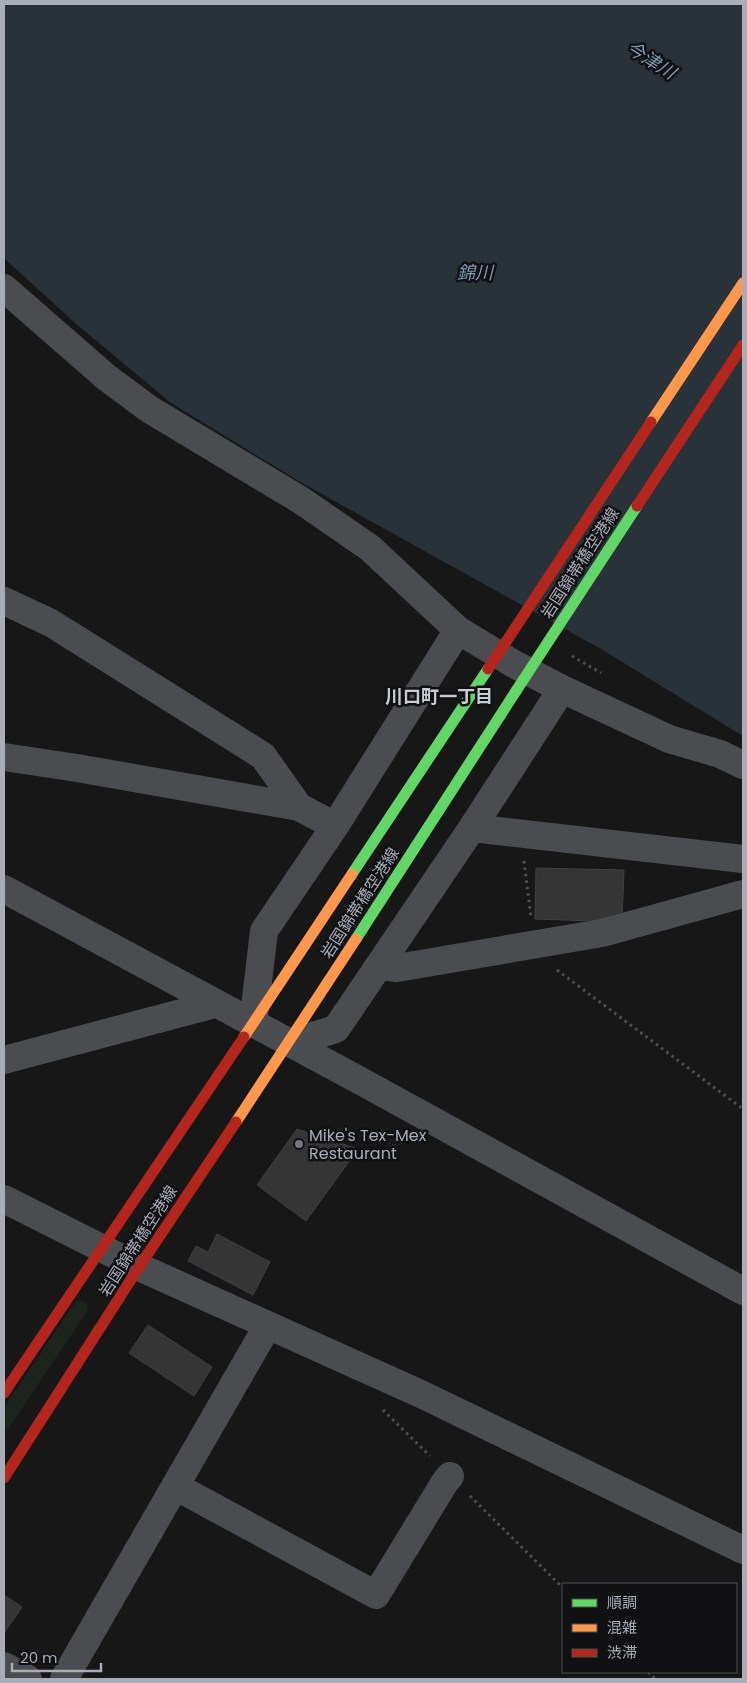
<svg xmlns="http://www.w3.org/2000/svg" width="747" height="1683" viewBox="0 0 747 1683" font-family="Poppins,'Noto Sans JP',sans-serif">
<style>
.green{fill:#1d241e}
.water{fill:#2a3239}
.building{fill:#353536;stroke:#3f4043}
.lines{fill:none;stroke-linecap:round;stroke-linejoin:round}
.path{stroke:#4d4e52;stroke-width:3;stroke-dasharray:2.5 4;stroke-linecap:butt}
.street{stroke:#4b4c50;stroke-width:28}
.fast{stroke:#63d668;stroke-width:11}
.slow{stroke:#ff974d;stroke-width:11}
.jam{stroke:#b3261e;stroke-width:11}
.fast-bridge{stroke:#63d668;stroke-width:11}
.slow-bridge{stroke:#ff974d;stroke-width:11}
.jam-bridge{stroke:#b3261e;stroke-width:11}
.poi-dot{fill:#757880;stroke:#111113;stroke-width:2}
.labels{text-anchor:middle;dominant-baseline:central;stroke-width:5;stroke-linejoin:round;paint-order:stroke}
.street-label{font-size:16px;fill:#a8adb8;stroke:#111113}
.poi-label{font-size:16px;fill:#a8adb8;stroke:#111113;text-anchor:start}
.water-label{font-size:18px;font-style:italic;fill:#7f9bb3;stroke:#111113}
.neighbourhood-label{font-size:18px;font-weight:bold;fill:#c9ccd4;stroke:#111113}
</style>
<rect width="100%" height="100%" fill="#171717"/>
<!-- green -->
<path class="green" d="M80,1300L87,1303L88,1310L4,1435V1408L74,1304Z"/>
<!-- water -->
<path class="water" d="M4,4H743V736L601,649L302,483L171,403L75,323L4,258Z"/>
<!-- building -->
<path class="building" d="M536,868L624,870L622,922L535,919Z
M297,1129L358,1149L306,1221L257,1185Z
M217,1234L270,1262L253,1295L188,1261L196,1246L208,1252Z
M148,1325L212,1367L194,1396L129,1353Z
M4,1595L22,1607L4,1633Z"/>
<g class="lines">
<!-- path -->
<path class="path" d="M572,656L601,673
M524,861L531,917
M557,970L743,1109
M383,1410L430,1456
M470,1496L563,1588
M648,1672L655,1679"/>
<!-- street -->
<path class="street" d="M4,288L106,377L149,409L302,501L370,548L458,630L514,664L562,689L669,739L720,754L743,765
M4,601L51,623L263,756L299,807
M4,757L77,768L299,807L335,826
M472,828L743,859
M4,889L357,1079L743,1291
M379,966L397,968L602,933L743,894
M253,1024L264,931L335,826L458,630
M289,1043L336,1029L472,828L562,689
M4,1060L215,1004
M4,1199L139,1267L423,1395L743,1550
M175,1486L376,1595L445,1482L450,1476
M4,1666L28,1679
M64,1679L268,1325"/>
<!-- fast -->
<path class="fast" d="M352,874L488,669
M356,939L516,691"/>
<!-- slow -->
<path class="slow" d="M244,1037L352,874
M236,1122L356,939"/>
<!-- jam -->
<path class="jam" d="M4,1393L244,1037
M4,1478L139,1267L236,1122"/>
<!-- fast-bridge -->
<path class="fast-bridge" d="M516,691L637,506"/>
<!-- slow-bridge -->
<path class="slow-bridge" d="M651,422L743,283"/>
<!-- jam-bridge -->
<path class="jam-bridge" d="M637,506L743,345
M488,669L651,422"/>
</g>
<!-- markers -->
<circle class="poi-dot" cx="299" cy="1144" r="5"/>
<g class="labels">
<!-- street labels -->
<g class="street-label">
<text transform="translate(580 563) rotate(-57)">岩国錦帯橋空港線</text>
<text transform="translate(360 903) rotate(-57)">岩国錦帯橋空港線</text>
<text transform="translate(138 1241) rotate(-57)">岩国錦帯橋空港線</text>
</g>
<!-- poi labels -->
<g class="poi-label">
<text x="309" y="1135">Mike's Tex-Mex<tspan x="309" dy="18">Restaurant</tspan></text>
</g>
<!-- water labels -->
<g class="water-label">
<text transform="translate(651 60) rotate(32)">今津川</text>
<text x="475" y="272">錦川</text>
</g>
<!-- neighbourhood labels -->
<g class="neighbourhood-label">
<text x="439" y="696">川口町一丁目</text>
</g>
</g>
<!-- border -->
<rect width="747" height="1683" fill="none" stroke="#a8adb8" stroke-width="10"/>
<!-- legend -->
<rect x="562" y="1583" width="175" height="90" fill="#111113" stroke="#4d4f55"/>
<rect x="572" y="1599" width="25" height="8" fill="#63d668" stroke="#4d4f55"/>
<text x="607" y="1608" font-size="15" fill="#a8adb8">順調</text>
<rect x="572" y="1624" width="25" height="8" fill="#ff974d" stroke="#4d4f55"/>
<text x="607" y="1633" font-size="15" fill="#a8adb8">混雑</text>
<rect x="572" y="1649" width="25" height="8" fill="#b3261e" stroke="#4d4f55"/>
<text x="607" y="1658" font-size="15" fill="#a8adb8">渋滞</text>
<!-- scale -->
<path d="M12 1663v8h89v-8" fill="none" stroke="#a8adb8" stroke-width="2.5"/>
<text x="20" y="1663" font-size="15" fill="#a8adb8" stroke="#111113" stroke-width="4" paint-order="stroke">20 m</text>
</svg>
